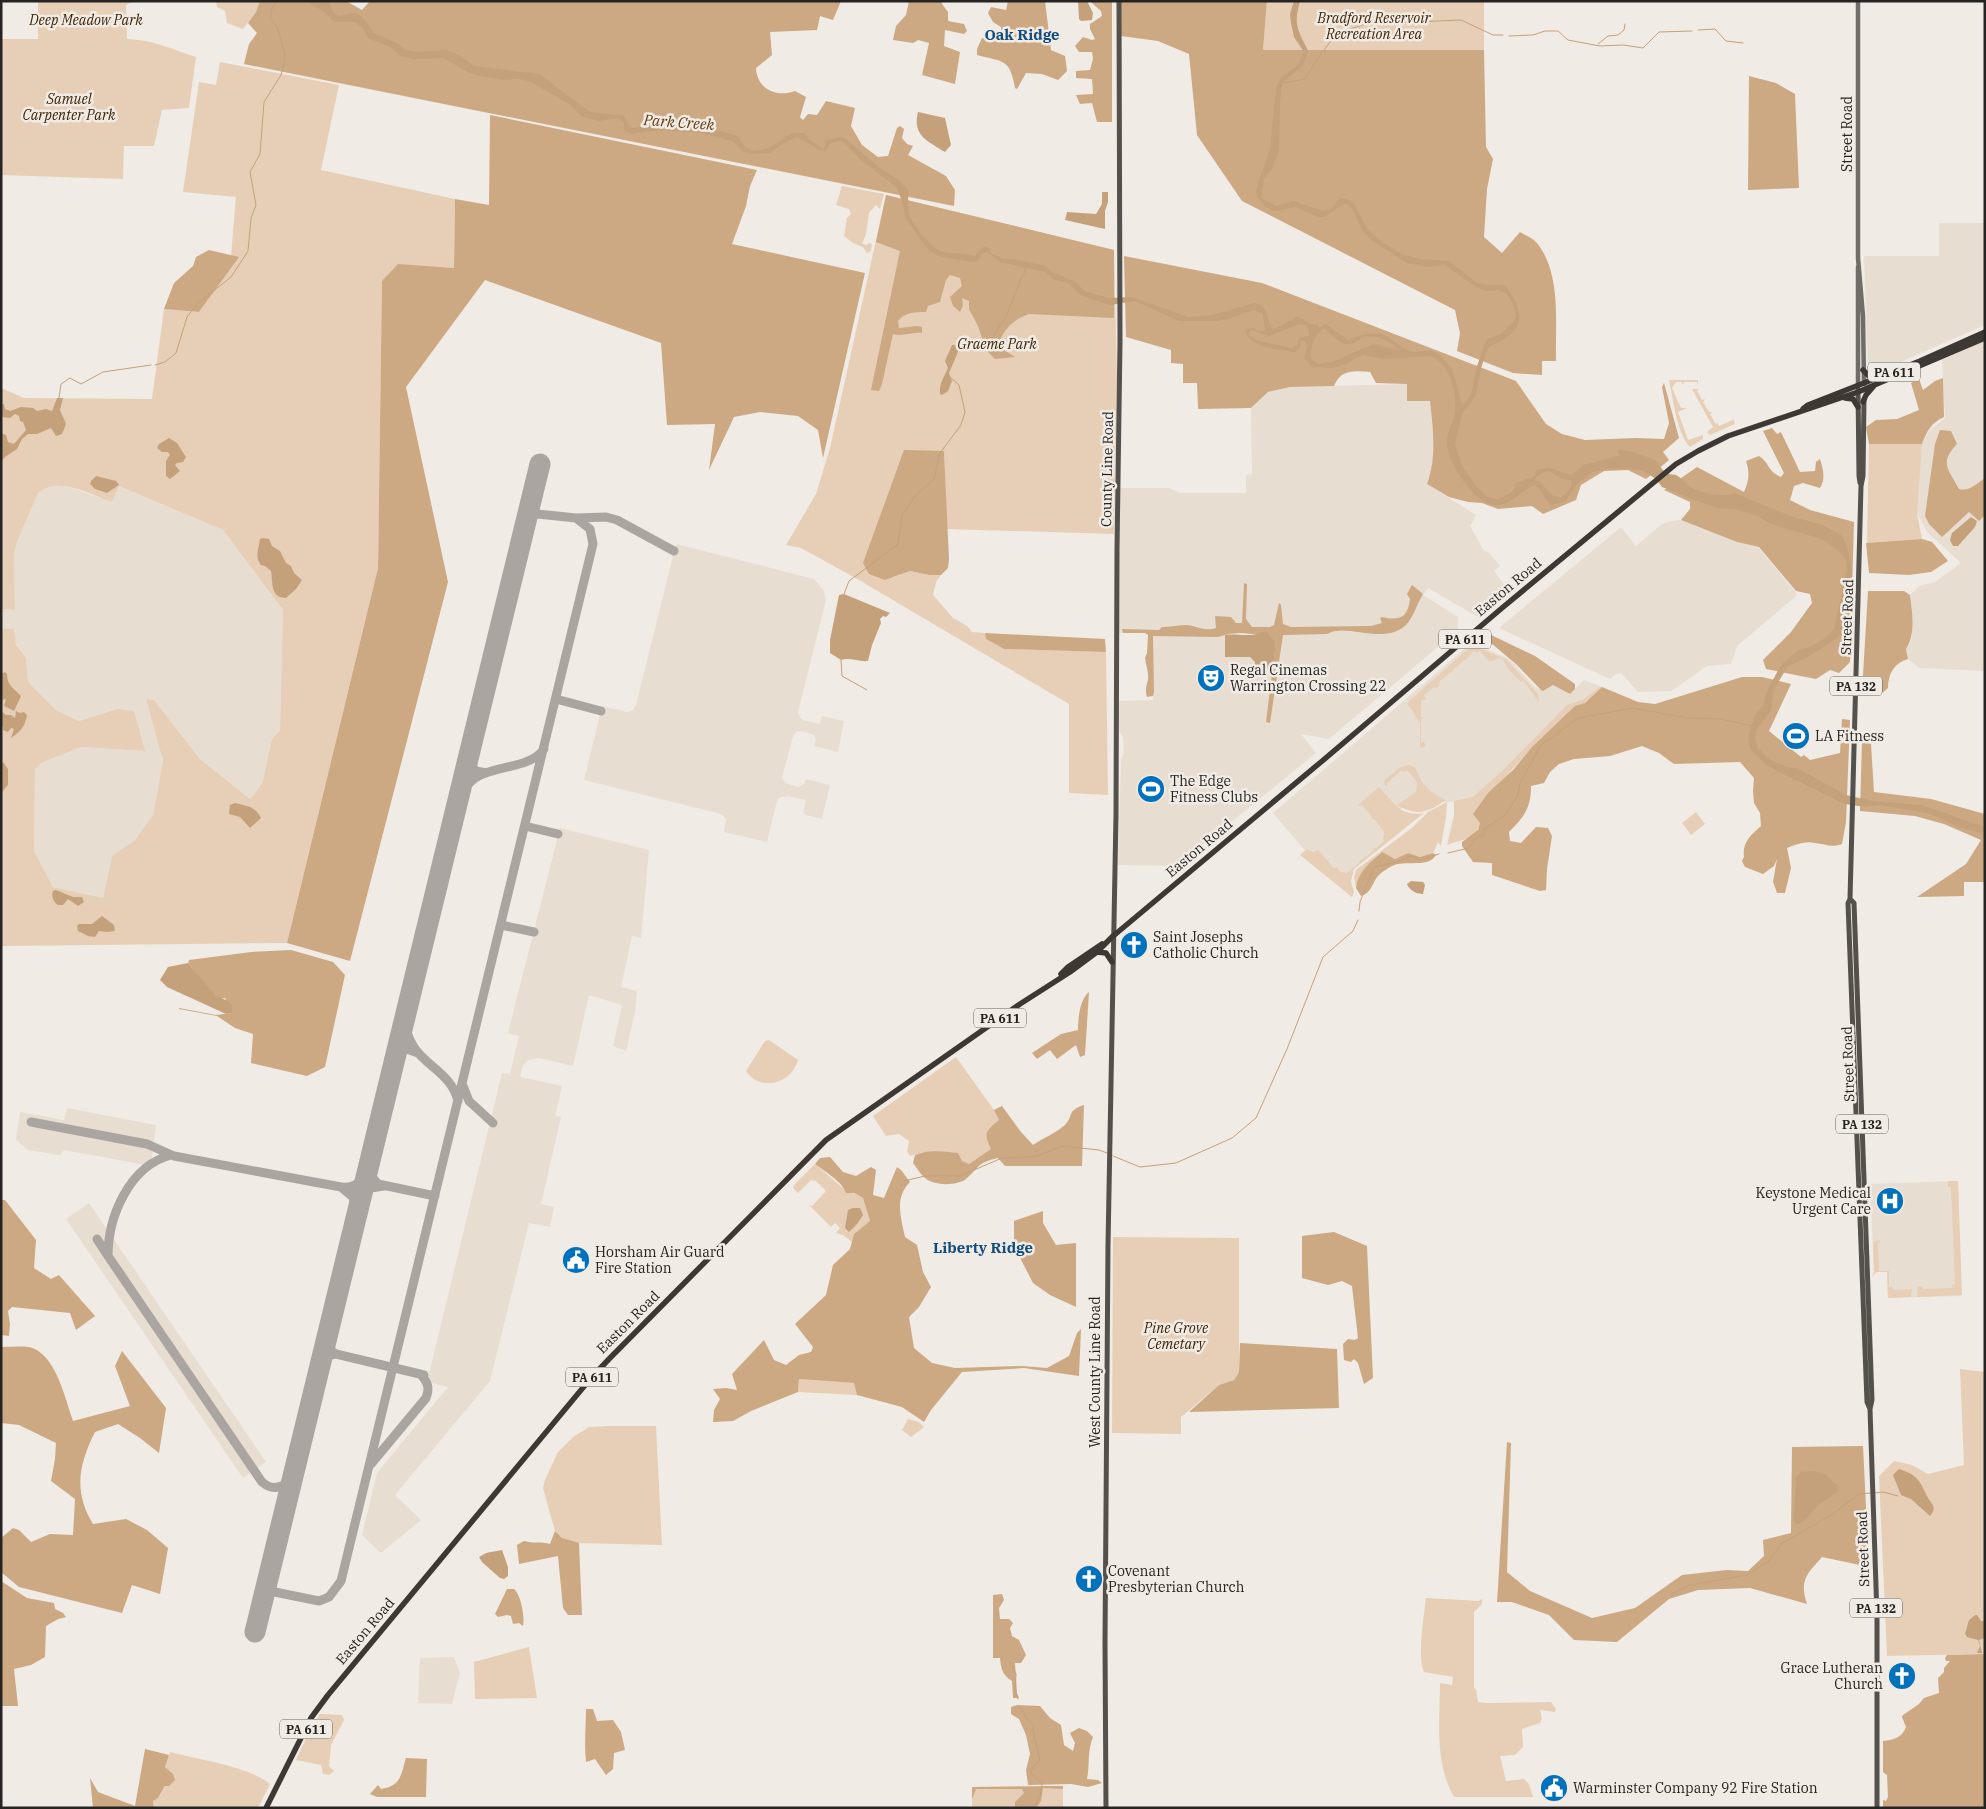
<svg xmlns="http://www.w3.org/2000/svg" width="1986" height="1809" viewBox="0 0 1986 1809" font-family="'IBM Plex Serif',serif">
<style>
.built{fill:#e8ddd1;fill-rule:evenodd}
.green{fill:#e6cfb6}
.forest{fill:#cca883}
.water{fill:#c4a17b;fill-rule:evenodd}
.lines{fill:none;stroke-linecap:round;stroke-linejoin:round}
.stream{stroke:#c4a17b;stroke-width:1}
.taxiway{stroke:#aaa5a0;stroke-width:9}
.runway{stroke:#aaa5a0;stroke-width:21}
.secondary{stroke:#706d69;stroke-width:4.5}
.primary{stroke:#54504c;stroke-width:5}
.highway{stroke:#3d3834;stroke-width:5.5}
.labels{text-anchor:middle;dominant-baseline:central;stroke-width:5;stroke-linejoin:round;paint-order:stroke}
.shield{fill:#f1ebe5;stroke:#63605c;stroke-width:1}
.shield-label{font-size:12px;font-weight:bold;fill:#262422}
.park-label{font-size:14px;font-style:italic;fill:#3e2506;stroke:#f1ebe5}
.street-label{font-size:14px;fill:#262422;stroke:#f1ebe5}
.poi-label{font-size:14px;fill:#262422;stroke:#f1ebe5;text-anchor:start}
.neighbourhood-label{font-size:15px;font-weight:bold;fill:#114d7e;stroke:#f1ebe5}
.water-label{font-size:15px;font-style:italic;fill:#603c0e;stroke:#f1ebe5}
</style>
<rect width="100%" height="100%" fill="#f1ebe5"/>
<!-- built -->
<path class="built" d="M1939,223H1985V325L1873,374L1868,370L1864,256H1939Z
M1985,340V671L1919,668L1908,659L1906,649L1911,641L1912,636V611L1910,595L1919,586L1935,582L1961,563L1927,532L1916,511L1922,444L1929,431L1945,418L1942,360Z
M1407,384L1430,401L1434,445L1432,468L1427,484L1476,515L1470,526L1483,549L1490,554L1500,566L1494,571L1510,592L1478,617L1428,588L1423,595L1458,617V630L1329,739L1301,734L1316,753L1177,866L1118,865L1121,759L1124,754L1123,737L1119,731V701L1153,700L1152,633H1119V488H1170L1179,493H1246V475L1252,474L1251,408L1268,392L1290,387ZM1229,632H1277L1229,653Z
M53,485L66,486L112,502L119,486L223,530L283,610L280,730L272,739L262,784L250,799L200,759L154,700L146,699L163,761L153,815L135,840L112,856L103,898L53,887L34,851L35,771L41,763L81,747L145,751L117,709L79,721L57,711L28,682L26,658L16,645L14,629H1V609L15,610L14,554L17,542L38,493L43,488Z
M1681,520L1737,542L1758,547L1797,594L1794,598L1737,646L1731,664L1707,666L1671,691L1638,692L1621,673L1616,674L1610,679L1499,628L1621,527L1636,546L1662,524L1671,521Z
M676,544L814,579L824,591L826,600L798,712L800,717L803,720L820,724L822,716L844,721L838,752L814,746L816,739L814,735L802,731H797L793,736L782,778L786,783L798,787L804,784L806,779L830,785L822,819L806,815L803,812L806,800L787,796L779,798L777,801L767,842L724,832L726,819L721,814L584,780L602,706L627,712L633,710L636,705Z
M1475,640L1480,646L1509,659L1534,686L1541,690L1544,691L1553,685L1570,694L1584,680L1602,687L1478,801L1432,802L1421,792L1390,818L1400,830L1342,879L1303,848L1273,813Z
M560,828L649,850L641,938L632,936L621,987L637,991L635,1012L626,1051L613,1046L622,1005L589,995L573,1066L539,1058L529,1060L523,1065L520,1077L562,1086L555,1116L561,1117L541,1204L554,1207L550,1227L529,1223L490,1381L395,1495L421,1520L381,1553L362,1535L377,1473L448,1387L427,1382L502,1073L510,1074L519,1036L508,1033Z
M67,1108L156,1125L151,1166L64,1150L60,1155L28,1150L16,1140L20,1112L64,1120Z
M1958,1181L1961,1296L1888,1298L1887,1272H1874L1870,1184Z
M89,1203L266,1462L243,1478L66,1219Z
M454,1657L460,1673L452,1704L418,1703L420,1658Z"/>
<!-- green -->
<path class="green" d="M38,1H135L126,5L127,39C154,40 171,49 196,57L189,108L162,110L154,146H124L123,179L1,175V39H38Z
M216,1H260L256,12L243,29L227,23L225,11L217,7Z
M1267,1H1484V50H1263Z
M220,62L339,85L321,170L455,199L454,268L398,265L382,282L378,568L287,943L1,946V629H14L16,645L26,658L28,682L57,711L79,721L117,709L134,711L145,751L81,747L41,763L35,770L34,851L53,887L103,898L112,856L135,840L153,815L163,761L146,699L154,700L200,759L250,799L262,784L272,739L280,730L283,610L223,530L119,486L112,502C91,495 57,475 38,493L17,542L14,554L15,610L1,609V388L24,398L152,399L164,309L199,312L238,257L231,256L236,197L183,192L199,82L216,85Z
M842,186L884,194L880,209L876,205L869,213L866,234L862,244L867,245L869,243L872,244L871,251L867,253L863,247L853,243L844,236L847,218L851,214L849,209L836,205Z
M886,195L1114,250L1117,377L1114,534L947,529L944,451L892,578L910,571L929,575H941L936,582L933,595L953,618L967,626L972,632L985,633L986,639L1004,649L1106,652L1108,795L1069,793V704L859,580L801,548L786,545L816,494L830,448Z
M1669,380H1698V385L1697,382H1684L1683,385L1681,382H1676L1672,388L1681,408H1687L1678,412L1688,440L1703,435V439L1690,447C1677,434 1673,398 1669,380Z
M1689,389H1699L1697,391L1702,400L1705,399L1703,402L1709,412H1712L1710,414L1716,424L1718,423L1719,426L1733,420V418L1735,424L1710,435L1707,432L1713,427L1692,389Z
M1869,444H1922L1917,513L1922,539L1867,543Z
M1475,643L1481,649L1507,660L1538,694L1539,702L1523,680L1521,682L1509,670L1503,660L1499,658L1490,662L1480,651L1476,653L1474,651L1466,659L1467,661L1464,660L1452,671L1453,673L1451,672L1440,681V684L1435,678Z
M1435,678L1440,685L1436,688L1434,687L1424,695L1426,698L1424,700H1421V717L1424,718L1421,719V742H1424L1426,746L1422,748L1420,746V723L1407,703Z
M1600,687H1602L1585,703L1575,707L1531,748L1480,805L1473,814L1480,823C1476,840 1460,840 1447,845L1454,815V801L1473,797L1502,771L1567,705L1584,699Z
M1408,765L1415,767C1422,785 1429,792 1446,800C1428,812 1418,817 1397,805L1416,792L1417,782L1407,770L1404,772L1402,770L1387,783V786L1385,785L1384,781L1399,768Z
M1379,787C1394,802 1399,817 1424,813L1354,869L1351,881L1354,892L1352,897L1300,855L1307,849L1313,852L1318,850L1327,860L1330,859L1328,861L1334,869L1337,867L1340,872L1347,873L1360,862L1359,860H1362L1374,850L1372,848L1375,849L1384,841L1383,839L1384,832L1374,819H1371L1372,817L1362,805L1360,806L1358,805Z
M1447,802L1446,817L1441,846L1438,842L1433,853L1420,857L1408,853L1395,859L1381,852C1370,862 1359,872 1356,888L1354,877L1356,870L1413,827L1428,812Z
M1696,812L1705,824L1691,835L1682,823Z
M769,1040L798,1060C792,1083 761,1093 746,1071L765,1041Z
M956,1057L994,1110L999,1120L991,1149L969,1164L923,1152L910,1156L907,1151L909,1141L899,1134L886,1136L873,1116Z
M815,1164L844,1189L863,1198L870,1221L854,1234L852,1242L843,1235L836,1233L840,1228L835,1223L831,1227L809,1205L812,1206L826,1191L816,1181L811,1180L798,1193L793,1188L794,1185Z
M1948,1181H1958L1962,1295L1917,1297L1918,1286H1922L1923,1289L1952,1288V1285L1955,1284L1951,1187H1948Z
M1113,1237L1239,1238V1372L1234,1380L1219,1385L1181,1417V1434L1112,1433Z
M1879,1240L1880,1243L1878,1244L1879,1271H1889V1287H1892L1893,1290L1912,1289L1911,1297L1888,1298L1887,1272H1876L1872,1277L1874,1272L1873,1242Z
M1960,1369L1985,1372V1654L1887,1656L1879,1476L1894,1461L1912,1465L1928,1474L1964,1465Z
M799,1379L855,1383L857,1395L798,1392Z
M908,1419L919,1422L924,1427L911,1437L902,1430Z
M608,1426H656L662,1545L575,1543L561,1538L555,1531L543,1488L545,1480L558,1452L573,1437L589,1427Z
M1426,1598L1479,1601L1482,1599V1604L1474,1612V1688L1476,1689L1478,1702L1488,1703L1551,1702L1556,1709L1555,1712L1540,1710L1542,1719L1540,1723L1522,1729L1523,1747L1515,1755L1500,1756L1506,1781L1524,1779L1529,1784L1533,1797H1454C1434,1762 1440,1721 1440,1683L1452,1685L1453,1677L1424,1672C1417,1657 1424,1615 1426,1598Z
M529,1647L537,1698L475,1699L474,1662Z
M320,1714L342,1715L344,1720L331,1745L329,1766L334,1771L329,1775L323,1774L321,1765L296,1760L311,1728Z
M170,1752C196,1759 251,1767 270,1784L258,1808H154L153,1801L158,1798L173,1774L165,1767Z
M1063,1786V1808H972V1787Z"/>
<!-- forest -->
<path class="forest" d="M260,1H346L362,10L370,1H841L833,20L820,16L817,30L770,32L772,55L756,68C757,89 776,98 795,91L806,97L800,117L803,120L808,114L817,115L826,101L855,108L851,126L862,145L878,157L888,156L897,128L900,126L904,129L902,138L907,144L913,146L908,155L946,176L955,190L954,206L244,64L249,44L257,33L248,23L256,12Z
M909,1H942V4L948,12V21L964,24L967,31L964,34L945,30L944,46L960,52L955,84L922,75L929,43L918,40L913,43L893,40L896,26L906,15Z
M1008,1H1045L1051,50L1065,56L1067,71L1058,80L1042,74L1026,73L1017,89L1015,88C1010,58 1003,62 977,55V49L982,38L995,40L1001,35V27L993,22L988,13L991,7L1006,10Z
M1092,1H1112V122H1097L1092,103L1080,104L1076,95L1093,94L1092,79L1076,78V71L1090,70L1093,59L1092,52H1079L1075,46L1083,37L1092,40L1095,39L1090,29V24L1102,16L1101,11L1092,3Z
M1121,1H1267L1263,50H1484L1486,147L1493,159L1487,189L1484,237L1502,253L1520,232C1525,235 1532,238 1536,242C1562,272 1555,324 1556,361H1542V375L1513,373L1457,351L1460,333L1455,310L1242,201L1197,135L1189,54L1158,41L1121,36Z
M1749,76L1776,83L1795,94L1799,188L1748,190Z
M490,115L757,170L750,186L746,206L732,244L865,273L823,458L818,430L798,416L760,412L734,417L709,470L715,424L667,425L661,343L485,280L406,387L448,582L350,961L287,943L378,568L382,281L398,264L454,268L455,199L489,205Z
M886,195L1114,250V318L1029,314C1012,320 1003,330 998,346L1015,357L995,359L986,350L978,326L969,309V301L962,298L963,306L960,312L953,306L950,297L962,286L960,278L950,275L946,280L940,302L928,306L926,312C915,312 905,312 898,321L899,328L917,326L922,327V333C912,332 902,337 893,334L882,384L879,391L871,390L900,251L876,242Z
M209,250L239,257L199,312L164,309L174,283L193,266L196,257Z
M1124,256L1262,283L1516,381L1546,424L1562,434L1585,440L1635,438L1664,439L1669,423L1662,387L1664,383L1679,438L1663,452L1669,460L1646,479L1628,470L1604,471L1581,485L1576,500L1543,514L1532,506L1498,509L1482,503L1468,502L1449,497L1427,484C1437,456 1433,430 1430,401H1407V384L1376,383L1370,372C1354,371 1341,369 1334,386L1290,387L1268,392L1251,408L1198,409L1197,383H1183V364L1171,363V350L1126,337Z
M1943,378L1944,417C1931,423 1927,431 1922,444H1869L1866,427L1876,420L1897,419L1919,410L1911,383L1919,379L1923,390L1935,381Z
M1772,428L1777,434L1781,432L1800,472L1815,471L1816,462L1820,459C1823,469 1826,478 1820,488L1803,483L1794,486L1790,500L1810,510L1854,522L1850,662L1839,673L1830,670L1816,679L1766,669L1763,660L1791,632L1812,603L1810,594L1796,591L1759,547L1737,542L1681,520L1690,509V502L1664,490L1697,467L1744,492C1749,480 1750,473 1746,461L1759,456C1769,462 1768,472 1781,477L1784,473L1763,431Z
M1940,430L1951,431L1957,444C1939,463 1948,468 1959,489C1969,492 1976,484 1985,478V515L1979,521L1969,512L1942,537L1929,524L1925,516L1935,444Z
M904,450L944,451L949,559L948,568L941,575H929L910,571L885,580L869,574L863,563Z
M1922,539L1932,542L1948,561L1931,572L1909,575L1869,573L1866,543Z
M1244,583L1247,584L1246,619L1252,627H1270L1274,625L1279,603L1281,605L1283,624L1291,627L1371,626L1382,623L1380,618L1382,617C1399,621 1408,618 1410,599L1407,594L1412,585L1423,594C1417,604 1413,618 1406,625C1383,646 1346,622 1327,634L1283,635L1270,723L1266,722L1276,641L1270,636L1241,633L1228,634L1218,637L1153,636L1154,692L1153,696L1147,697C1145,690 1146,687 1148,680C1149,674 1146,665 1145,658L1147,653L1148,635L1145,633H1123L1122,629L1159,630L1162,627C1170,627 1179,625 1187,625C1197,626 1206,632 1216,628L1215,616L1231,617L1236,623H1242Z
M1868,591H1904L1910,595C1912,612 1916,634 1906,649L1908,659C1894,663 1888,674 1888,688L1880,695L1862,692Z
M985,633L1105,639L1106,652L1004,649L986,639Z
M1487,633L1535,656L1575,684V689L1570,694L1553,685L1543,691L1541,690L1517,665L1491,643L1486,635Z
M1742,677H1762L1791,684L1769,731L1801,757L1804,755L1810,760L1840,753L1842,719L1850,720L1846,822L1842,844C1831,848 1825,844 1815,843C1805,841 1797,844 1787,848L1791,868L1785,893H1777L1773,882L1777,859L1774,866L1763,874L1745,867L1742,861L1744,857C1742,842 1751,835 1761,826L1760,813L1754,803L1753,791L1754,778L1740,762L1674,764L1659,753L1642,746L1610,756L1574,759L1559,764L1550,772L1544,783L1531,786C1531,808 1524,817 1509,832L1510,841L1521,843L1536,827L1548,828L1552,836L1547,869L1546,890L1540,891L1492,875V863L1473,862L1462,846V842L1478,830L1480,823L1473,814L1488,793L1514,769L1531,748L1575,706L1585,703L1602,687L1638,702L1655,704Z
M1862,741L1871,744L1874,792L1931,799L1985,814V882H1964V896L1917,897L1966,864L1981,840L1944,824L1915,816L1860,811Z
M1382,852L1395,859L1408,853L1420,857L1433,853L1436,855C1428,869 1405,859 1392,866C1388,868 1382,872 1379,875C1372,882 1372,893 1361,896L1356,888C1358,872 1370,862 1382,852Z
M291,950L333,962L345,975L325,1067L307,1076L251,1063L253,1034L235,1028L217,1016L179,1009V1008L216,1015L232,1013L225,998L220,999L211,992L188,963L189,960L251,952Z
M1089,992L1085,1055L1080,1057L1076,1045L1057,1059L1050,1050L1037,1059L1032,1053L1061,1034L1078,1030C1078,1018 1080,999 1089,992Z
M1084,1105L1082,1166H1005L998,1158C976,1163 980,1167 966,1179C957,1186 934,1186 925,1178C920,1174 917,1168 913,1163L915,1155C929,1149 944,1152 958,1153L962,1161L969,1164L991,1149C983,1133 986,1131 999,1120L994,1110L1002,1106L1021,1132L1033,1145C1043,1138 1056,1133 1065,1125C1074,1116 1066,1111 1084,1105Z
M830,1157L843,1172L856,1176L871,1167L876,1170L873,1195L884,1198L897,1167L901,1170L910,1182C894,1198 901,1218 905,1237L917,1245L923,1272L931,1287L919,1307L909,1317L914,1348L932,1363L955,1368L1022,1366L1047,1368L1069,1356L1077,1333L1081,1329L1079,1376L1024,1368L962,1372L931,1410L924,1422L902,1407L857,1395L854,1383L799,1379L798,1392L751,1411L733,1421L713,1422L714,1410L720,1399L713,1389L726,1388L737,1390L732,1374L764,1340L774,1360L786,1365L799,1355L811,1352L813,1347L795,1324L826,1295L833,1265L850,1249L854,1234L870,1221L863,1198L854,1193H846C842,1181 825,1172 815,1164L820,1158Z
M1,1200H5L36,1240L34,1268L51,1279L59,1275L95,1316L76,1330L70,1313L12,1307L8,1311L10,1324L9,1336L1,1335Z
M1043,1211V1223L1056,1245L1076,1243V1307L1050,1295L1033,1283L1014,1246V1221Z
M1334,1232L1367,1246L1373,1378L1364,1384L1358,1363L1354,1359L1351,1362L1344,1360L1343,1344L1348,1339L1355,1340L1358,1338L1352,1286L1342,1281L1328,1285L1302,1278V1236Z
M1240,1343L1337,1349L1339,1408L1189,1412L1219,1385L1234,1380L1239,1372Z
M1,1347C10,1347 20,1346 29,1347C56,1353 65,1399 73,1421L130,1406L115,1366L122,1351L166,1408L159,1453L140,1438L118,1424L95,1432C79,1464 73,1491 93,1524L126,1519L147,1530L168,1548L160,1594L132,1585L122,1613L19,1587L1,1572V1538L13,1528L19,1530L31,1542L50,1534L73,1535L75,1499L51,1481L55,1459L56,1443L19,1425L1,1423Z
M1507,1442L1511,1443L1507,1572L1530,1591L1592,1618L1635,1608L1682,1575L1727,1570L1748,1571L1764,1556L1763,1540L1791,1533L1792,1447L1863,1446L1869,1567L1822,1557C1807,1574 1799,1580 1807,1604L1750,1588L1698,1590L1669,1599L1617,1642L1574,1640L1549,1615L1512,1602H1497Z
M555,1531L562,1538L579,1543L582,1615H568L563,1608L558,1556L519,1564L517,1545L524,1541C533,1544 542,1541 550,1544Z
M1,1581L27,1598L54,1603L55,1609L63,1613L66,1617L58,1619L46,1626L45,1657L31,1665L14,1669L18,1706H1Z
M507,1589H514C521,1595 525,1617 523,1626L519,1623L513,1624L511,1616L507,1615L498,1617L495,1614Z
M1002,1594L1004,1600L999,1608L1000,1619H1009L1013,1623L1010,1628L1012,1636L1019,1640L1026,1655L1021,1663H1015L1017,1693L1019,1698H1013L1012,1681C1002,1675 1001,1668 1000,1658H993V1595Z
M1985,1654V1808H1883V1800L1886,1801L1888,1797L1887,1775L1883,1772V1741C1893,1740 1902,1738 1906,1727L1902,1717L1903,1715L1919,1704L1924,1698L1939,1693L1938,1678L1944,1672V1668L1950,1661H1946L1945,1658L1947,1655Z
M1017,1705L1040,1706L1050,1718L1061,1725L1064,1745L1073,1751L1075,1743L1070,1733L1079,1728L1087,1731L1093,1737C1087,1751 1090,1765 1087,1779L1098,1780L1102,1783L1088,1787L1071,1784L1028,1785L1026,1770L1030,1754L1026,1735L1019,1719L1011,1714V1707Z
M586,1709H593L597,1721L613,1720L621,1732L625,1750L614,1753L613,1769L606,1775L595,1759L586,1762C584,1744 586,1726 586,1709Z
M145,1749L169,1755L165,1767L173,1774L175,1780L169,1786H165L158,1798L153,1801L154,1808H93L90,1778L98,1792L135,1806Z
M406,1758L427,1759L426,1797H377L370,1794L378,1785L381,1789C401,1786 401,1775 406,1758Z
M1063,1786V1789L1043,1788L1041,1801L1036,1808H1015V1802L1024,1793L1022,1789H976L972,1799V1787Z"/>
<!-- water -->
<path class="water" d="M305,1H328L334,13L338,16L353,13L359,15L366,21L374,33L396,43L406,50L415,52L447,50L461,56L474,66L539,74L590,112L624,116L630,127L633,128L659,124L691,125L706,127L738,136L744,146L753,151L767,149L792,133H804L811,141L823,149L826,145L825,141L839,137L846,139L880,168L899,180L909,191C908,199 907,207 909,215C914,226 932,250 944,252C954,254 965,253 975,256L979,250L985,246L990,249L991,253L1003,259H1013L1046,266L1052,272L1074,281L1086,292L1110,298L1131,297L1141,300L1188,317L1212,315L1254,303C1271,306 1265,319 1273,330L1287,322L1291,321L1295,317C1305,317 1308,325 1318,325L1319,328L1325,324L1348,340C1357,335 1379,330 1388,337C1394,341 1400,347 1407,350C1420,356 1430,344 1443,358C1456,371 1457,387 1461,403L1464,404L1471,395L1477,366L1487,339L1501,334L1514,321L1516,315L1513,304L1507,294L1498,290L1485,291L1476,287L1445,265L1427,267L1407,263L1371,240L1362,230L1352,208L1347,204L1342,205L1325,217H1318L1296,207L1274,211L1266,207L1257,197L1256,192L1258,183L1270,149L1276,88L1282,77L1298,65L1304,52L1294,37L1291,23L1290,14L1294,1H1300C1293,26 1298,29 1308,51L1303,65L1282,83L1280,102L1279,150L1271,171L1264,178L1261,198L1276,206L1293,201L1323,211L1331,209L1340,198L1347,199L1354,204L1367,228L1375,236L1385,244L1402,254L1419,259L1449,261L1477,283L1488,285H1505C1520,306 1529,326 1501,341C1496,344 1492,344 1488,348L1481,368L1476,395L1462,414L1455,445L1463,468L1477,487L1487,497L1498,499L1511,493L1515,488L1514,484L1533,477L1537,470L1549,468L1571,475L1584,465L1621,455L1617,452L1620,449C1632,453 1648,455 1658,463C1660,465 1661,469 1665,472C1669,475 1672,474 1676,475C1680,477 1685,482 1688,485C1700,494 1720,498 1734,493L1793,517L1823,525L1841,535C1851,549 1857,585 1847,601L1843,602V608L1846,612L1845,627L1837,638L1808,657L1788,666L1774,689L1771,710L1756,731L1755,740L1758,748L1770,760L1788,767L1797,768L1846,795L1873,801L1921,805L1985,827V834L1961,828L1928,813L1878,805L1865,807L1845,804L1781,773L1765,764L1751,750L1748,742L1750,730L1755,716L1764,704L1766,693L1781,665L1800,649L1810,647L1827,637L1834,629L1847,570L1846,559L1838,550L1822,539L1774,525L1755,515L1739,510L1718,508L1694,500L1662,487L1656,479L1642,470L1611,468L1593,472L1577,484L1566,501L1551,505C1544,499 1543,491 1535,485C1521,490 1513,504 1498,505C1476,508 1449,464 1447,445C1446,432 1454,423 1455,411C1457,392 1450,363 1430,356L1384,359L1364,355L1355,358L1347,364L1333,368L1312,367L1304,358L1307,348L1305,341H1301L1300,347L1295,352C1279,349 1247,349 1245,329L1254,328L1258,331H1265L1263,314L1254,310L1228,319L1217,321H1179L1135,301L1110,305L1088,298L1081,295L1068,283L1053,279L1046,272L1000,262L987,252L982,254L977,261L973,262L942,257L929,251L906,219L902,201L896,187L860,159L843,142L839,141L831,143L825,151L820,150L797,137L782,144L770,153L752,154L742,151L734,142L703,133L659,130L631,134L624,130V123L619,118L599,121L583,117L568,103L529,81L517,79L504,80L480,76L469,73L444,58L414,59L402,57L388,46L368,38L363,28L355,22H334L323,11ZM1299,324L1306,325L1309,332V336L1301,337L1298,341V345L1293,348L1258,341L1249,335L1251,330L1269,336ZM1324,329C1332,333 1338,344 1347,344C1353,344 1357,341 1362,338C1374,332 1393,343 1401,351L1373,344L1332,362L1318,364L1311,358C1311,347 1314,333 1324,329ZM1549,471L1562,479L1571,480C1573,488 1567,493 1560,498L1552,495L1539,481H1535L1536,477L1544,472Z
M1078,1H1087L1093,13L1092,20L1081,21L1079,19Z
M918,112L945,118L951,145L945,152C928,141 912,136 918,112Z
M1102,192H1108V202L1105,211V229L1065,220L1067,212L1096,214L1102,204Z
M952,345H956L958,352L949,373L952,381L948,391L942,395L940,394C939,384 944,377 948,368L945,361Z
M57,398H63L60,410L66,424L62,434L56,436L51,428L37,434H28L22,439L17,449L5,457L1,462V433L6,435L8,442L14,444L26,430L23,422L20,421L19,416L15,414L10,418L1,417V405L4,404L5,409L10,411L21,407L33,408L37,411L46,409L52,411Z
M169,438L177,443L186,457L183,462L177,463L175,465L180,471L170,479L166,476V461L170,455L168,452H162L157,448L159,444Z
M96,476L116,481L119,485L107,493L95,489L90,484L91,481Z
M1971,517L1977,521L1975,527L1958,546H1953L1950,540L1952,533Z
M263,538L269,539L272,546L280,551L286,563L291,566L294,573L302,580L296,589L286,598C270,598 273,582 271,571L265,566L261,565C254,556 259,549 260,539Z
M844,594L890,613L886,617L883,616L880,619L881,623L872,645L868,661C858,662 850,657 841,660L830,653V640L839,595Z
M1262,632H1268L1270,636L1276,641L1273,669L1255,670V662L1250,657H1225V635C1236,633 1253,638 1262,632Z
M5,672L7,674C7,686 14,688 21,696L14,711L4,706L6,699L3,700L1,697V674Z
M1,711L6,715H11L15,718L16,711L20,713L24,712L27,715C25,727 20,732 11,738L14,729L11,728L8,732L3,730V727L1,726Z
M3,762L8,769V785L1,793V765Z
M235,803C247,806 255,806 261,818L250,828L240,817L229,814L230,805Z
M1411,881L1423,882L1425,885L1423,894C1416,894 1409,890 1407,884Z
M56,890L73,897H82L84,902L78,906L68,899L63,905H58C53,902 51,896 53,891Z
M102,916L114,925L115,931L107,932L99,931L95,937L88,936L78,931L77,926L79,924H92Z
M188,963L216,996L228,1001L232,1005V1013L226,1014L167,987L160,980L168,967Z
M853,1208H860L863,1215L857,1224L849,1232L845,1228L848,1210Z
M1899,1469C1917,1475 1919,1479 1927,1496C1931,1504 1938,1507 1930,1516L1911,1499L1901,1495L1893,1475Z
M1814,1471L1826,1475L1837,1485L1838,1490C1833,1497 1824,1500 1818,1505C1811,1512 1806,1523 1796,1524L1794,1521L1796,1477L1801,1472Z
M502,1550L508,1567V1576L504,1579L500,1578L482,1562L479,1557L486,1553Z
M1975,1615H1977L1981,1621H1985V1638L1979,1640L1982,1653H1977L1980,1646L1978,1640L1967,1637L1965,1634L1969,1620Z"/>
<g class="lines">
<!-- stream -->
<path class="stream" d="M1698,30L1715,29L1726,41L1743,43
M1509,36L1533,35L1545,31H1558L1568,40L1600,46L1623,45L1643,48L1659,32L1692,31
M1598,44L1608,36L1618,35L1624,30L1625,24
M1283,83L1305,79L1314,64L1335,35L1350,29L1366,24L1461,20L1493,35H1503
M958,350L986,347L1006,317L1022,276L1026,273L1024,265
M155,365L165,362L176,353L187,317L196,305L231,277L248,251L251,218L256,205L250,172L260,154L264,102L281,75L284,65L285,54L277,27L270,19L272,9L276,1
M59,398L61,384L70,378L81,384L103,372L151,365
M844,594L849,581L898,544L902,516L915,496L934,479L940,453L961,425L965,412L959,385L950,377
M841,660L842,676L867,690
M1448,853L1469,848L1476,838L1484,835V829L1505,815L1518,795L1520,783L1541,745L1578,718L1633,708L1688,718L1721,719L1752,726
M1359,911L1360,902L1374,867L1397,862L1411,856L1420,860L1439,854
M1113,1156L1140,1167L1176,1163L1232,1138L1256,1118L1287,1049L1323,957L1353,931L1358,920
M904,1181L925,1176H960L1002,1158L1034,1157L1062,1146L1099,1150L1107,1153
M1874,1493L1883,1492L1898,1496
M1671,1594L1690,1585L1747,1575L1769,1561L1781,1544L1833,1514L1859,1494L1870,1493
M1012,1665L1016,1674L1015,1691L1018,1699
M1019,1707C1025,1713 1027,1721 1034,1725L1033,1730L1040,1761L1032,1768L1031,1773L1042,1784L1040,1796L1034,1808"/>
<!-- taxiway -->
<path class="taxiway" d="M577,518L606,517L617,520L674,551
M556,699L601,711
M468,761L476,771L486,773
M459,796C464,790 468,783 475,778C494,765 530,769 544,749
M525,826L558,834
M501,925L534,932
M405,1018C407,1065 449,1064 458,1101
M395,1058L402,1051L407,1049L418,1053
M463,1086L469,1101L493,1123
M31,1122L147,1144L174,1156L341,1187L353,1197L357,1213
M171,1155C129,1166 108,1217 108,1256L262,1482C273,1492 284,1487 293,1477
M369,1166L372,1177L378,1184L435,1196
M341,1187C356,1189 361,1181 368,1169
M361,1198L371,1188L384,1186
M97,1239L108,1256
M326,1342L330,1350L336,1354
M321,1363L328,1356L336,1354L424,1375
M371,1464L426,1398C430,1388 428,1382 420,1374
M265,1590L319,1601L329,1597L341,1581L593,544L590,529L576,518L528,513"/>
<!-- runway -->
<path class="runway" d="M255,1632L540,464"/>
<!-- secondary -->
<path class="secondary" d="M1858,1V258L1863,316L1864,384
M1858,386V267"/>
<!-- primary -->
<path class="primary" d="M1858,389L1859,476L1860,483
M1864,399L1863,476L1861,486L1850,899L1848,903L1867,1402L1870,1409
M1850,899L1854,903L1872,1400L1870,1409L1877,1616V1808
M1106,1808L1105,1642L1108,1245L1116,815L1117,549L1120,342L1119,1"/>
<!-- highway -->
<path class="highway" d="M1863,370L1869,376L1879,377
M1845,398L1853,399L1858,407
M1863,402L1866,395L1873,387
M1803,409L1808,405L1920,361L1985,332
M1112,937L1321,762L1502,608L1676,464L1698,451L1728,436L1858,392L1985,338
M1097,952L1106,953L1112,962
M1061,974L1068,967L1102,944
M266,1808L311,1718L328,1695L591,1378L609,1359L826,1140L1020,1004L1070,972L1097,952L1113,936"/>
</g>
<!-- icons -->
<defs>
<symbol id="theatre-disc" viewBox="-11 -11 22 22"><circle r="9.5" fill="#0171bc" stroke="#f1ebe5"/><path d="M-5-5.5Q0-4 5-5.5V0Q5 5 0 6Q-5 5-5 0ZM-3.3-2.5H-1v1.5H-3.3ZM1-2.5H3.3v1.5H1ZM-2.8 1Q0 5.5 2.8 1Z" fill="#fff"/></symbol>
<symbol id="stadium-disc" viewBox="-11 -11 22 22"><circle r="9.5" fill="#0171bc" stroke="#f1ebe5"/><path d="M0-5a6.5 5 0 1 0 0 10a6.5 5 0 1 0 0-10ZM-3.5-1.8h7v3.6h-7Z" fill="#fff"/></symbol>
<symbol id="church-disc" viewBox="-11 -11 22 22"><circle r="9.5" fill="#0171bc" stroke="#f1ebe5"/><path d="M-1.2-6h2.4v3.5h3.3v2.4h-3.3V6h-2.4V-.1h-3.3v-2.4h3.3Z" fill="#fff"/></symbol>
<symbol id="hospital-disc" viewBox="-11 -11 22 22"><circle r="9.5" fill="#0171bc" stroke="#f1ebe5"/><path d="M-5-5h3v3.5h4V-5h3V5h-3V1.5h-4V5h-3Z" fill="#fff"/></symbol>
<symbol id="civic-disc" viewBox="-11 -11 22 22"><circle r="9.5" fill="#0171bc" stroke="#f1ebe5"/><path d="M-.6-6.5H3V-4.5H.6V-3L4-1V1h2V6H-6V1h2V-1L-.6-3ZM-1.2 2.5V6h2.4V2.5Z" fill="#fff"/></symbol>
</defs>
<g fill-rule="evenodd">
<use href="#theatre-disc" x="1195" y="662" width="32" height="32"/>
<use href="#stadium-disc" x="1780" y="720" width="32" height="32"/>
<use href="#stadium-disc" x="1135" y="773" width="32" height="32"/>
<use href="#church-disc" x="1118" y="929" width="32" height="32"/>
<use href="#hospital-disc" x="1874" y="1185" width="32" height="32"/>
<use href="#civic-disc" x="560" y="1244" width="32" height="32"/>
<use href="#church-disc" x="1073" y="1563" width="32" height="32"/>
<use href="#church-disc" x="1886" y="1660" width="32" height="32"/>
<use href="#civic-disc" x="1538" y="1772" width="32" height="32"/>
</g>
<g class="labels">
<!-- shield labels -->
<g class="shield">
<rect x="1868" y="362.5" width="52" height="19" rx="4"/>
<rect x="1439" y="629.5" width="52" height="19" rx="4"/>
<rect x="1830" y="676.5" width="52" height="19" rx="4"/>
<rect x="974" y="1008.5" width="52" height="19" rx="4"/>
<rect x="1836" y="1114.5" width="52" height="19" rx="4"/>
<rect x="566" y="1367.5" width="52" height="19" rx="4"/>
<rect x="1850" y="1598.5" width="52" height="19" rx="4"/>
<rect x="280" y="1719.5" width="52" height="19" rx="4"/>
</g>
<g class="shield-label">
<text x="1894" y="372">PA 611</text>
<text x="1465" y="639">PA 611</text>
<text x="1856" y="686">PA 132</text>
<text x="1000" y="1018">PA 611</text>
<text x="1862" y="1124">PA 132</text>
<text x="592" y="1377">PA 611</text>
<text x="1876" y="1608">PA 132</text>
<text x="306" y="1729">PA 611</text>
</g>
<!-- park labels -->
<g class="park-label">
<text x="1374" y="18">Bradford Reservoir<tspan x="1374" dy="16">Recreation Area</tspan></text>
<text x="86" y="20">Deep Meadow Park</text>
<text x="69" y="99">Samuel<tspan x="69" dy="16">Carpenter Park</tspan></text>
<text x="997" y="344">Graeme Park</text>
<text x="1176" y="1328">Pine Grove<tspan x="1176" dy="16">Cemetary</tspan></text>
</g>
<!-- street labels -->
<g class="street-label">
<text transform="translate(1847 134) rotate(-90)">Street Road</text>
<text transform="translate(1107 469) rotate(-89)">County Line Road</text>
<text transform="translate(1508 587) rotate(-40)">Easton Road</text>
<text transform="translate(1847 617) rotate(-88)">Street Road</text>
<text transform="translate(1199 848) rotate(-40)">Easton Road</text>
<text transform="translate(1848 1064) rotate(-92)">Street Road</text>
<text transform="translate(628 1322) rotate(-45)">Easton Road</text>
<text transform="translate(1095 1372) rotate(-90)">West County Line Road</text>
<text transform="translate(1863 1549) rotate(-92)">Street Road</text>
<text transform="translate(365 1631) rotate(-50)">Easton Road</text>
</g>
<!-- poi labels -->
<g class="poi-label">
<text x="1230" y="670">Regal Cinemas<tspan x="1230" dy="16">Warrington Crossing 22</tspan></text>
<text x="1815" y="736">LA Fitness</text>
<text x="1170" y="781">The Edge<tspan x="1170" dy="16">Fitness Clubs</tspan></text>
<text x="1153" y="937">Saint Josephs<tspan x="1153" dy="16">Catholic Church</tspan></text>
<text x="1871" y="1193" text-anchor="end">Keystone Medical<tspan x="1871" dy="16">Urgent Care</tspan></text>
<text x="595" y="1252">Horsham Air Guard<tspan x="595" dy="16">Fire Station</tspan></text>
<text x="1108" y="1571">Covenant<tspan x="1108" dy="16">Presbyterian Church</tspan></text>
<text x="1883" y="1668" text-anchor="end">Grace Lutheran<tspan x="1883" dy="16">Church</tspan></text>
<text x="1573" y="1788">Warminster Company 92 Fire Station</text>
</g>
<!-- neighbourhood labels -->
<g class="neighbourhood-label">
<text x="1022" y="34">Oak Ridge</text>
<text x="983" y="1247">Liberty Ridge</text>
</g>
<!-- water labels -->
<g class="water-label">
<text transform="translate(679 122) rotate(4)">Park Creek</text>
</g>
</g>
<!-- border -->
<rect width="1986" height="1809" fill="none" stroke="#262422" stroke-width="5"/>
</svg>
